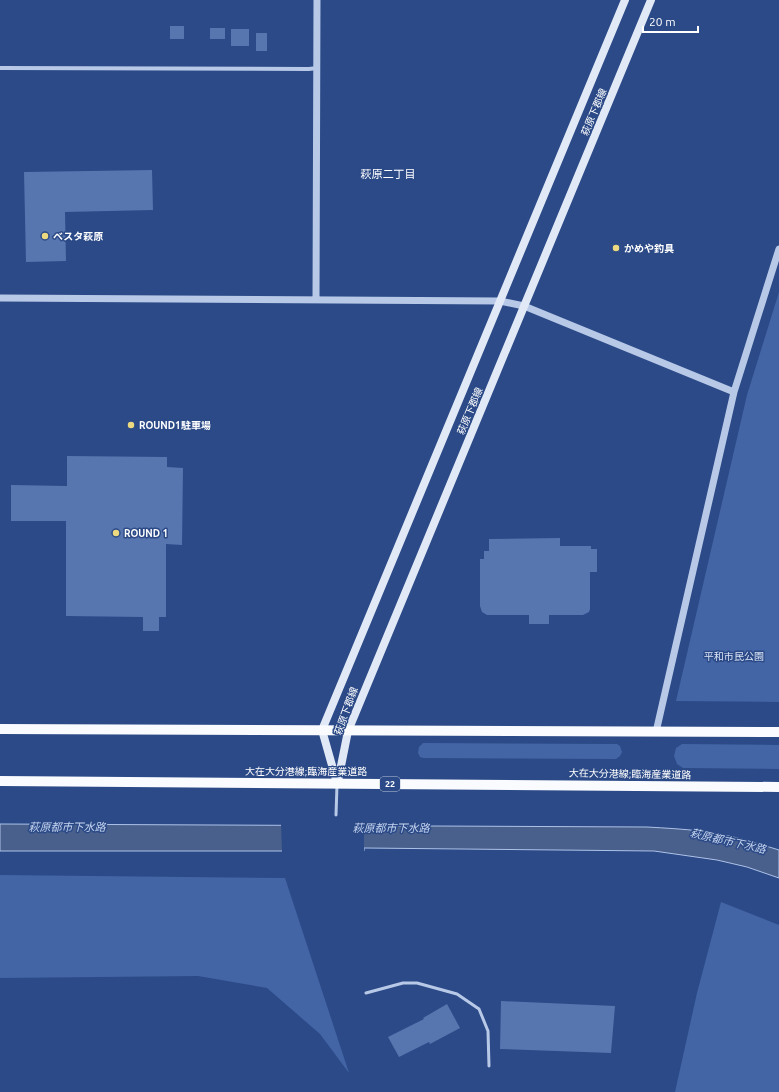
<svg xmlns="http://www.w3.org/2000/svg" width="779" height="1092" viewBox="0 0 779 1092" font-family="Ubuntu,'Noto Sans JP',sans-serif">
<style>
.green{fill:#4365a5}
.water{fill:#4a608c;stroke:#adc2e8}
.pier{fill:#2b4a87}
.building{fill:#5776b0}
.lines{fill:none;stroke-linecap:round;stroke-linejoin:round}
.service{stroke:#b8c9e8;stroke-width:3}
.minor{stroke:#b8c9e8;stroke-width:4}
.tertiary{stroke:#b8c9e8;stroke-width:7}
.secondary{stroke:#e1e9f7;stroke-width:8}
.primary{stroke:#f9fbfe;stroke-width:10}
.poi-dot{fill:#edd980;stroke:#2b4a87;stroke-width:1.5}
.labels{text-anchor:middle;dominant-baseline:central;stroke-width:3;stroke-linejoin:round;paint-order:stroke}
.shield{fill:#2b4a87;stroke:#bfc9db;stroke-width:1}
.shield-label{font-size:9px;font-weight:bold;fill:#fff}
.street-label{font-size:10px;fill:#fff;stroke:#2b4a87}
.poi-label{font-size:10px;font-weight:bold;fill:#fff;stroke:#2b4a87;text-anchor:start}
.park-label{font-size:10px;fill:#dbe5f6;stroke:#2b4a87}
.neighbourhood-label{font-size:11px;fill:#fff;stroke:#2b4a87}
.water-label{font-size:11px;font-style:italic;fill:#c4d3ef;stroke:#2b4a87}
</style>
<rect width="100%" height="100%" fill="#2b4a87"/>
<!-- green -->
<path class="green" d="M779,292V702L676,701L747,395Z
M423,743L617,744L620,746L622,752L620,756L616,759L423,758L420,757L418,753L419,747Z
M682,744L779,745V769L683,768L677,764L674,756L676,748Z
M0,875L285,878L349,1073L320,1034L267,988L198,976L0,978Z
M721,902L779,925V1092H675L697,993Z"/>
<!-- water -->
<path class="water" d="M0,824L647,827C665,828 683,829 700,831C727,834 753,842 779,850V878L747,867L717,860L654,851L364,848V851H0Z"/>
<!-- pier -->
<path class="pier" d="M281,824H364V853L282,852Z"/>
<!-- building -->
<path class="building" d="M170,26H184V39H170Z
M210,28H225V39H210Z
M231,29H249V46H231Z
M256,33H267V51H256Z
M152,170L153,210L65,212L66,261L26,262L24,172Z
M67,456L167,457V467L183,468L182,545L166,544V617H159V631H143V617L66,616V521H11V485L67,486Z
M560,538V546H591V549H597V572H590V609L589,612L583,615H549V624H529V615H487L482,612L480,606V559H484V551H489V539Z
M501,1001L615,1006L611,1053L500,1049Z
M447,1004L460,1028L430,1044L429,1042L399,1057L388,1037L424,1019L423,1018Z"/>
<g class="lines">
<!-- service -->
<path class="service" d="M336,815L337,785
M366,993L403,983H417L457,994L479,1009L488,1031L489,1066"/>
<!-- minor -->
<path class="minor" d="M0,68L309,69L317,68"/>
<!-- tertiary -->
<path class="tertiary" d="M0,298L500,301L524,306L734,392
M316,300L317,0
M656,732L734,392L779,249"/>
<!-- secondary -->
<path class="secondary" d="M338,781L348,731L651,0
M337,783L322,730L625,0"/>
<!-- primary -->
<path class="primary" d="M0,729L779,732
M0,781L779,787"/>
</g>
<!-- markers -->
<g class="poi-dot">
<circle cx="45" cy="236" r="4"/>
<circle cx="616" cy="248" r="4"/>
<circle cx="131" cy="425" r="4"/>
<circle cx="116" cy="533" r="4"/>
</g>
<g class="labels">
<!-- shield labels -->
<rect class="shield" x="380" y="777" width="20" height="14" rx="3"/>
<g class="shield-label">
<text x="390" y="784">22</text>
</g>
<!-- street labels -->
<g class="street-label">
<text transform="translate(594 112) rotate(-67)">萩原下郡線</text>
<text transform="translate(470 411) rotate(-67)">萩原下郡線</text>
<text transform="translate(346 711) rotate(-70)">萩原下郡線</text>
<text x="306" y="771">大在大分港線;臨海産業道路</text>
<text transform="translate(630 774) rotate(1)">大在大分港線;臨海産業道路</text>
</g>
<!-- poi labels -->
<g class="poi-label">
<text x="53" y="236">ベスタ萩原</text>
<text x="624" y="248">かめや釣具</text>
<text x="139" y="425">ROUND1駐車場</text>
<text x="124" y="533">ROUND 1</text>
</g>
<!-- park labels -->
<g class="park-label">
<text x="734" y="656">平和市民公園</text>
</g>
<!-- neighbourhood labels -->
<g class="neighbourhood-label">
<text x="388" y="174">萩原二丁目</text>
</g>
<!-- water labels -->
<g class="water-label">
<text x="67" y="827">萩原都市下水路</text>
<text x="391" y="828">萩原都市下水路</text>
<text transform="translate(728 841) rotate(13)">萩原都市下水路</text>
</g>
</g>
<!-- scale -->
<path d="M643 26v6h55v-6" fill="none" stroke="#ffffff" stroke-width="2"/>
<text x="649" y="26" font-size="12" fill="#ffffff" stroke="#2b4a87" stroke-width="3" paint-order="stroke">20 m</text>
</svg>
